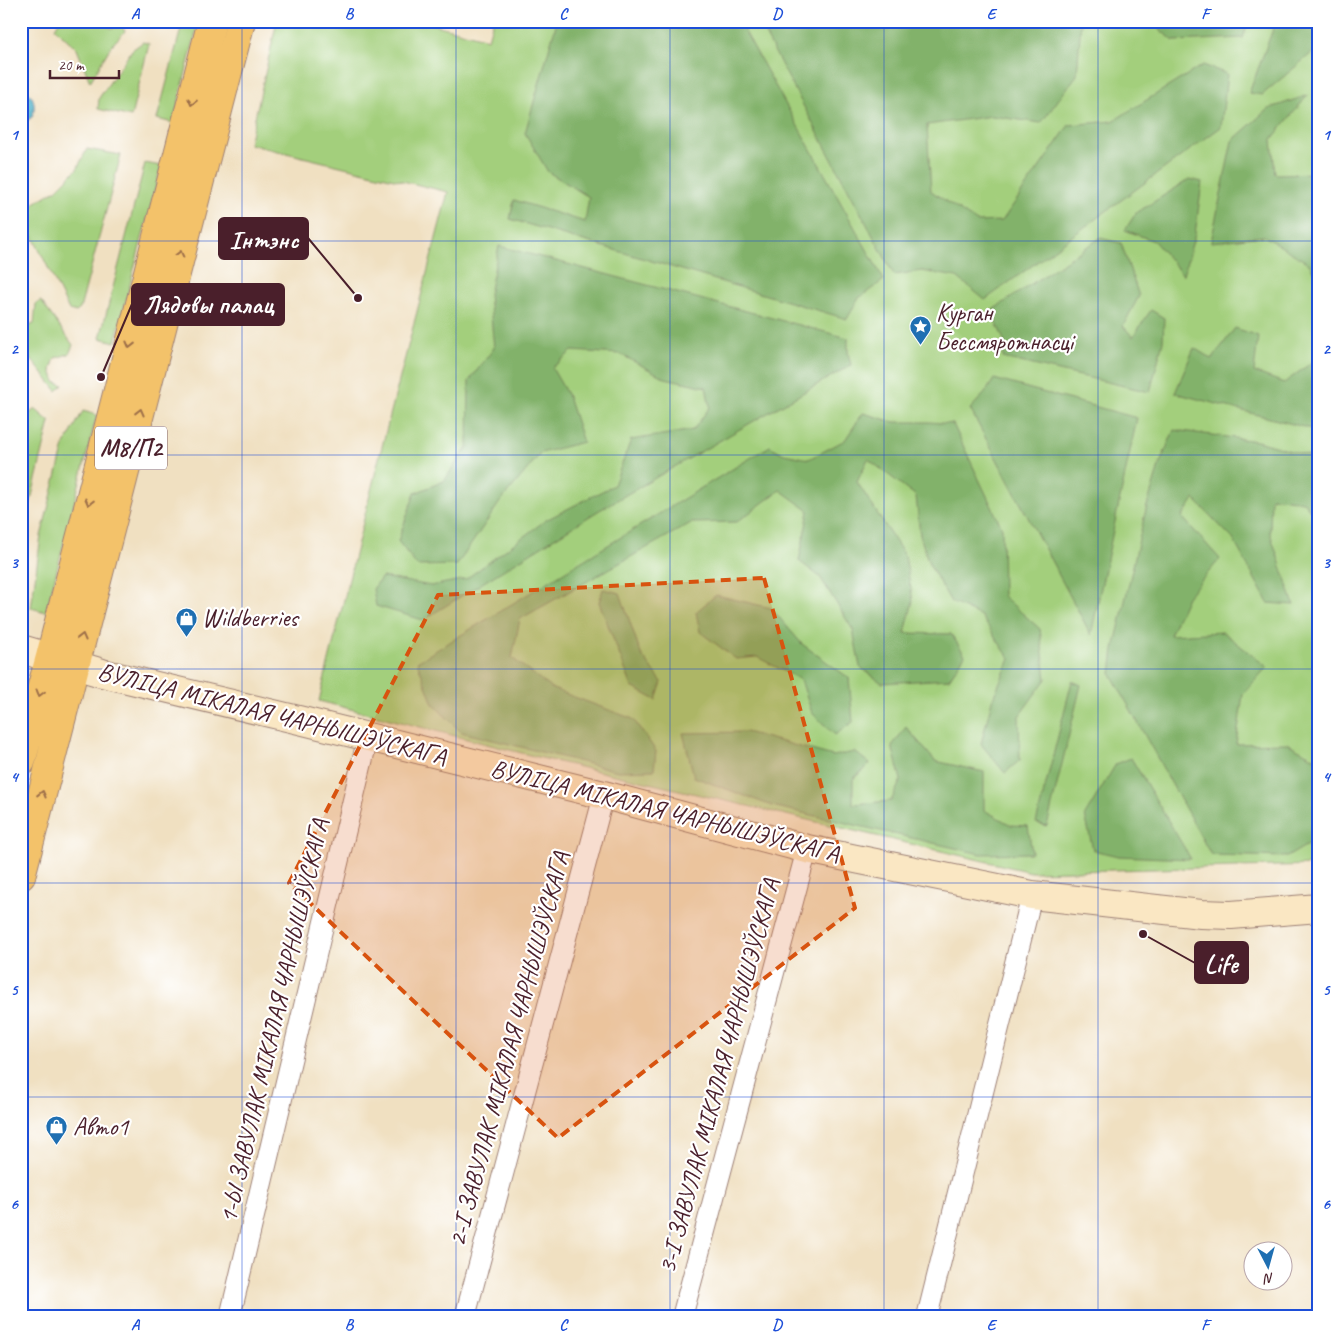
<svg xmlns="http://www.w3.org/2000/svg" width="1340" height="1338" viewBox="0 0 1340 1338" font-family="Caveat,sans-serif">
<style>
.green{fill:#a3cf7b;stroke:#767753}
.forest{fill:#82b26b;stroke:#66684b}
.water{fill:#45acc5;stroke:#486678}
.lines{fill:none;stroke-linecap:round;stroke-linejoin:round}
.street-casing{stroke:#9d8076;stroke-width:22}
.secondary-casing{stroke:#9d8076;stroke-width:30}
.primary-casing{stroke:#9d8076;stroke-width:30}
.street{stroke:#fff;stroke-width:20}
.secondary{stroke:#fae7c3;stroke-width:28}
.primary{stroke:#f3c26a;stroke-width:28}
.oneway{stroke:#9e704a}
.marked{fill:#d8530f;fill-opacity:0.2;stroke:#d8530f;stroke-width:4;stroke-dasharray:10 6;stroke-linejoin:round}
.grid{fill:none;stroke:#1d4ed8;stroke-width:1;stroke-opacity:0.55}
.labels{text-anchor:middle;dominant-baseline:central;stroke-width:4.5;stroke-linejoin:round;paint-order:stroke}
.shield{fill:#fff;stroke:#80626b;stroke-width:1}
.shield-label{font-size:24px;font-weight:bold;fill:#4a1f2b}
.poi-label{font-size:25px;fill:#4a1f2b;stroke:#fff;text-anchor:start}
.street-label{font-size:25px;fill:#4a1f2b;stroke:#fff}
.leader{fill:none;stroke:#4a1f2b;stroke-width:2}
.callout-dot{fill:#4a1f2b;stroke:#fff;stroke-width:2}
.callout{fill:#4a1f2b;stroke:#4a1f2b;stroke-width:2}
.callout-label{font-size:26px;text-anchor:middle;font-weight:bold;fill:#fff}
.neatline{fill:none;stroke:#1d4ed8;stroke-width:2}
.grid-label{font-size:16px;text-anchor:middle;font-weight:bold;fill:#1d4ed8}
</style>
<rect width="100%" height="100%" fill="#fff"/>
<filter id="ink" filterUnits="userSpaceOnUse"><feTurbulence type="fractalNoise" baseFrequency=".02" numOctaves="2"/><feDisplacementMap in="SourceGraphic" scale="10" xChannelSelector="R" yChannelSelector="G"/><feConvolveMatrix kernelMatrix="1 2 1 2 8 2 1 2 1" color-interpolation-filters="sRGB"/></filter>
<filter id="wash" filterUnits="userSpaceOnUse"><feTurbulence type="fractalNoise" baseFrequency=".0096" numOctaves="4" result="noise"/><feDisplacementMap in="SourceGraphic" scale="20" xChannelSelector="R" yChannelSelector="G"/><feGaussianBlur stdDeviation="1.12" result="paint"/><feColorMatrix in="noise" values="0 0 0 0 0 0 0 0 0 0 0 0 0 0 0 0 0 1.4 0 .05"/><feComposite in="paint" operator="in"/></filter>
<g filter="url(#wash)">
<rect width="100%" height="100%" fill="#f0e0c1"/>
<!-- green -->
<path class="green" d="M59,21H102L110,28L122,27L125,31L111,46L90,82L77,49L55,28Z
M183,21H199L173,123L157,119Z
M277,21H420L488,39L493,21H1319V865L1031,872L537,757L319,701L378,462L448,192L249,144Z
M143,42L149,44L131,117L98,109L99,98L132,50Z
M87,149L121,155L80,309L76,312L69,310L25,221L23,210L56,190L77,169Z
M145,163L161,166L115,342L100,338Z
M41,301L73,345L69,354L55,358L51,370L55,382L63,385L57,391L21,347V329L34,324L36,304Z
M35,409L50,422L21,541V420Z
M83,411L97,415L46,612L31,608L41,536L64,446Z"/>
<!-- forest -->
<path class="forest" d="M557,21H739L884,280L859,298L847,319L510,219L514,200L585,222L589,197L548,172L525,133Z
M758,21H1081L1077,75L1041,123L992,116L927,125L931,191L977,222L1002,221L1069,125L1113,121L1203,65L1227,74L1221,127L985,300L957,277L922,271L894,275Z
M1149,21H1249L1243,38L1174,41Z
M1276,21H1319V47L1262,95L1249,93Z
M1308,95L1272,139L1275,174L1315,173L1319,175V278L1308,263L1264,236L1211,242L1232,141L1268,109Z
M1190,179L1202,182L1195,234L1183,275L1154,241L1125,230L1136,213Z
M1100,238L1121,243L1139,296L1123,326L1133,337L1151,310L1164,318L1163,341L1150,392L1003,358L1004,340L991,311Z
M499,246L848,338V353L851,365L598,511L423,620L376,606L373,589L382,577L431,586L466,579L546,520L614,485L631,440L693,430L710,407L706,387L665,378L620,354L572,351L552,368L567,394L583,442L541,453L500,502L457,565L417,566L398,541L415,493L444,481L468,446L469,381L494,348L489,294Z
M1235,328L1258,336L1254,372L1284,383L1319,357V431L1175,393L1194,348L1212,359Z
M994,379L1137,418L1091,635L970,409L985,393Z
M863,413L894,422H929L953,424L1002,528L1003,596L1040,629L1046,679L1019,716L1020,760L1005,773L981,744L992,700L1010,659L981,616L951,602L929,564L920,535L916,496L868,459L857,482L905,556L913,601L905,633L951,634L965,655L949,679L882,683L860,667L853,630L820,577L799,561L809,511L780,490L737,522L691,523L520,619L512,658L553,689L633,719L656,751L654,770L618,771L461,732L433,704L417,662L770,446L784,454L809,459L845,440Z
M1174,430L1257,441L1319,459V522L1303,501L1271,497L1270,533L1294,605L1268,603L1233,539L1194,499L1182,517L1220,559L1187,597L1170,635L1223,632L1267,667L1243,694L1236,744L1287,743L1318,760L1319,838L1287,857L1211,855L1111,674L1114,649L1146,509L1160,463Z
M603,589L620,593L641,654L662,682L656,700L632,687L599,602Z
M716,595L771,608L802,644L849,678L853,722L835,735L812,713L801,680L757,657L736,659L700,632L696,612Z
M1072,681L1081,685L1047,826L1036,823Z
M906,727L935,761L984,772V810L1011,825L1028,826L1032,853L981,854L772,806L694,777L683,733L746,732L833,756L855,752L870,764L853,779V804L891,801L901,780L892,746Z
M1131,758L1191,859L1118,856L1093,850L1085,815L1116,764Z"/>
<!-- water -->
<path class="water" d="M21,87C34,94 37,104 32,117L21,126Z"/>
</g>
<g filter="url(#ink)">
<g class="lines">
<defs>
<path id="street" d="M230,1317L368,737
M465,1317L604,795
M682,1317L807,849
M927,1317L1032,895"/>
<path id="secondary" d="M21,649L102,673L303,721L604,795L807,849L1032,895L1201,914L1231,915L1319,908"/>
<path id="primary" d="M21,762L50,657L212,21
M21,876L241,21"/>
</defs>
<!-- street casing -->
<use href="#street" class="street-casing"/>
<!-- secondary casing -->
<use href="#secondary" class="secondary-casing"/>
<!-- primary casing -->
<use href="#primary" class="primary-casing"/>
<!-- street -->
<use href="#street" class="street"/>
<!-- secondary -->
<use href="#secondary" class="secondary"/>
<!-- primary -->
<use href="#primary" class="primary"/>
</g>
<!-- one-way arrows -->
<defs><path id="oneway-chevron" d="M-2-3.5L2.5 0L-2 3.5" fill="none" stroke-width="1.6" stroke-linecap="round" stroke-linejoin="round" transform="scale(1.25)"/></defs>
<g class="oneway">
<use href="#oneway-chevron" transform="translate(192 102) rotate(104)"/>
<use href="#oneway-chevron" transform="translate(180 254) rotate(-76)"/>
<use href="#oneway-chevron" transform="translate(130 345) rotate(104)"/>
<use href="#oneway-chevron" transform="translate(140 412) rotate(-76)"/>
<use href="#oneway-chevron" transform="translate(89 502) rotate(104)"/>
<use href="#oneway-chevron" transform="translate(82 637) rotate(-76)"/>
<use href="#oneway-chevron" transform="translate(40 693) rotate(105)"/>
<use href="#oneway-chevron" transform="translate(42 794) rotate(-76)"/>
</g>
</g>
<!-- marked area -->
<path class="marked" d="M764,578L855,908L558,1138L289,883L438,595Z"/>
<!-- grid -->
<path class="grid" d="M242,21V1317M456,21V1317M670,21V1317M884,21V1317M1098,21V1317M21,241H1319M21,455H1319M21,669H1319M21,883H1319M21,1097H1319"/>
<!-- icons -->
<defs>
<symbol id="sight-pin" viewBox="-11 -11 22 30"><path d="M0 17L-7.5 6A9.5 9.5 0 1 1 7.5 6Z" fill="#1f6fb2" stroke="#fff"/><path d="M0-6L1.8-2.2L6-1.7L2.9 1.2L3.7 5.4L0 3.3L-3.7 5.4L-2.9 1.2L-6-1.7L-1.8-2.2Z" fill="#fff"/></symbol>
<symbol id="shop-pin" viewBox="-11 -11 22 30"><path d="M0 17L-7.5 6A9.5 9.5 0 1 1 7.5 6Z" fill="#1f6fb2" stroke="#fff"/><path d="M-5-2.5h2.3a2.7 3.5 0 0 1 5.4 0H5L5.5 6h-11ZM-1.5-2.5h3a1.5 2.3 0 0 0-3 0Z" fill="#fff"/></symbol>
</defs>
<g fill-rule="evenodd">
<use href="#sight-pin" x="908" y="314" width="25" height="34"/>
<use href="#shop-pin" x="174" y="606" width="25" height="34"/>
<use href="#shop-pin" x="44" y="1114" width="25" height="34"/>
</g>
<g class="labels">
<!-- shield labels -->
<rect class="shield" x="95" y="426.5" width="72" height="43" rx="4"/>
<g class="shield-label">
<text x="131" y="448">М8/П2</text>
</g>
<!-- poi labels -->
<g class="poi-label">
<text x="936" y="313">Курган<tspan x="936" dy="29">Бессмяротнасці</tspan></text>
<text x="202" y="618">Wildberries</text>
<text x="73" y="1127">Авто1</text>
</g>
<!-- street labels -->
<g class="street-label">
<text transform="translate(272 714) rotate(14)">ВУЛІЦА МІКАЛАЯ ЧАРНЫШЭЎСКАГА</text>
<text transform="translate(665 811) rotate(14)">ВУЛІЦА МІКАЛАЯ ЧАРНЫШЭЎСКАГА</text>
<text transform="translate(274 1021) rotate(-77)">1-Ы ЗАВУЛАК МІКАЛАЯ ЧАРНЫШЭЎСКАГА</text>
<text transform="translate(509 1049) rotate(-75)">2-І ЗАВУЛАК МІКАЛАЯ ЧАРНЫШЭЎСКАГА</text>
<text transform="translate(719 1076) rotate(-75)">3-І ЗАВУЛАК МІКАЛАЯ ЧАРНЫШЭЎСКАГА</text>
</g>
</g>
<!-- callouts -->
<path class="leader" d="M358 298L308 238M101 377L132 304M1143 934L1195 963"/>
<g class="callout-dot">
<circle cx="358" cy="298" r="5"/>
<circle cx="101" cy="377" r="5"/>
<circle cx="1143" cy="934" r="5"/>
</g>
<g class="callout">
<rect x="219" y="218" width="89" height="41" rx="5"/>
<rect x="132" y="284" width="152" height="41" rx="5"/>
<rect x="1195" y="942" width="53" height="41" rx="5"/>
</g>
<g class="callout-label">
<text x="264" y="248">Інтэнс</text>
<text x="208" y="313">Лядовы палац</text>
<text x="1221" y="972">Life</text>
</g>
<!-- margin -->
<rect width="1340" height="1338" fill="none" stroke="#fff" stroke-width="55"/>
<!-- north arrow -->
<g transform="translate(1268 1266) rotate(174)"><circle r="24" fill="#ffffff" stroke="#b7a5aa"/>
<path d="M0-4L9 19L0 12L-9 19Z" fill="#1f6fb2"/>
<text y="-8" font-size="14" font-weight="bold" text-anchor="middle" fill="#4a1f2b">N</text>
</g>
<!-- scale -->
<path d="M50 70v8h69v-8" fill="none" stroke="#4a1f2b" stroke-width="2.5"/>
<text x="58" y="70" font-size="15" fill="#4a1f2b" stroke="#ffffff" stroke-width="4" paint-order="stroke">20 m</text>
<rect x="28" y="28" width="1284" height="1282" class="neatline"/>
<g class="grid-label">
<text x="135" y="19">A</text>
<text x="349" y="19">B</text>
<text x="563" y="19">C</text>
<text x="777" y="19">D</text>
<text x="991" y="19">E</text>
<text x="1205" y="19">F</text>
<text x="14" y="140">1</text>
<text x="1326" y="140">1</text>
<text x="14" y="354">2</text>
<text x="1326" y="354">2</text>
<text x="14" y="568">3</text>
<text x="1326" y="568">3</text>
<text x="14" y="782">4</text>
<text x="1326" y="782">4</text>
<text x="14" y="995">5</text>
<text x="1326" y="995">5</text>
<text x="14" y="1209">6</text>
<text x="1326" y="1209">6</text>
<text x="135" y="1330">A</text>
<text x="349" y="1330">B</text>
<text x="563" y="1330">C</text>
<text x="777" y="1330">D</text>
<text x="991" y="1330">E</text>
<text x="1205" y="1330">F</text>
</g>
</svg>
